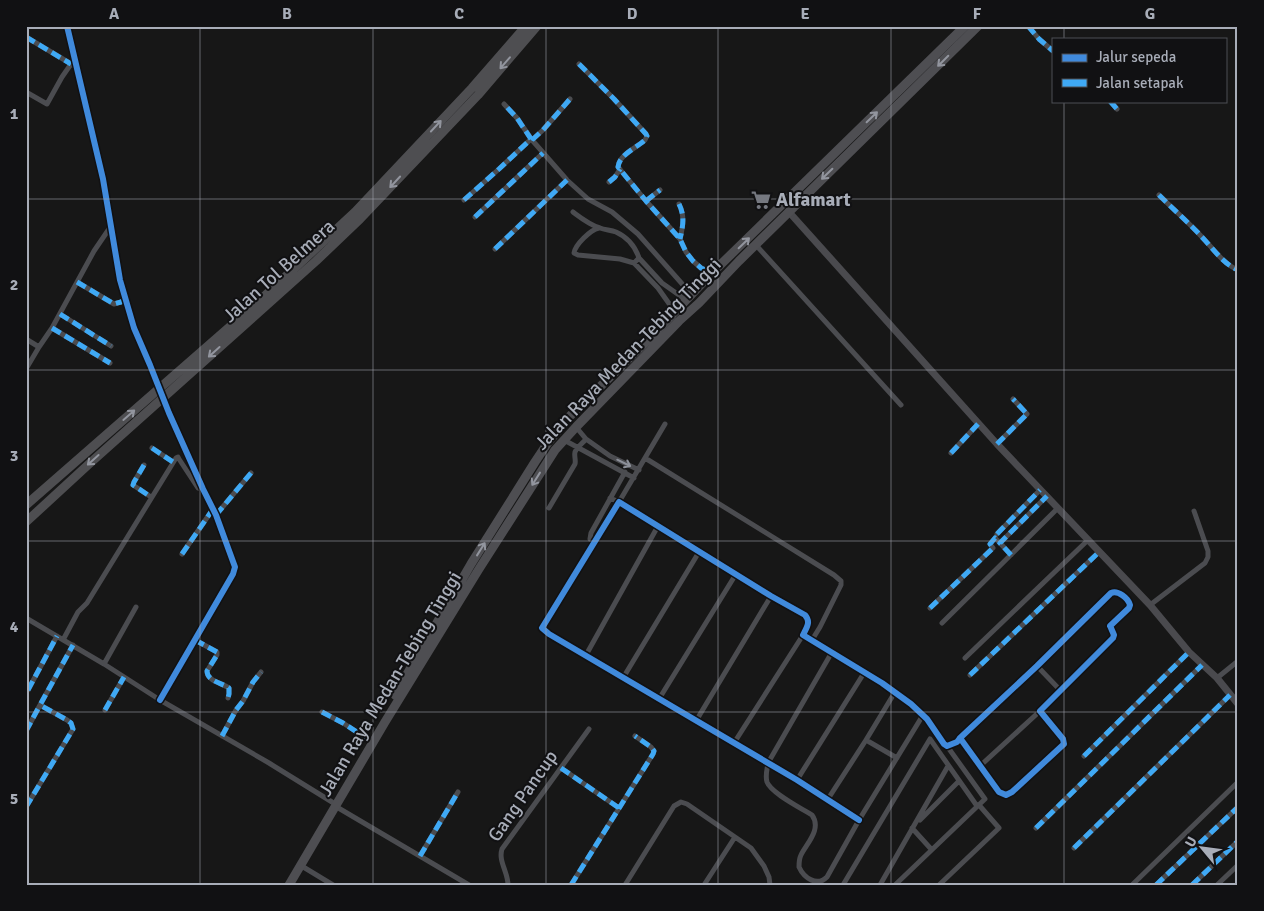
<svg xmlns="http://www.w3.org/2000/svg" width="1264" height="911" viewBox="0 0 1264 911" font-family="Signika,sans-serif">
<style>
.lines{fill:none;stroke-linecap:round;stroke-linejoin:round}
.minor{stroke:#4b4c50;stroke-width:5}
.secondary{stroke:#4a4a4e;stroke-width:7}
.trunk{stroke:#4e4e52;stroke-width:9}
.motorway{stroke:#4e4e51;stroke-width:9}
.minor-bridge{stroke:#4b4c50;stroke-width:5}
.quiet{stroke:#3fa9f5;stroke-width:5;stroke-dasharray:10 5;stroke-linecap:butt}
.cycleway-casing{stroke:#111113;stroke-width:9}
.cycleway{stroke:#408adc;stroke-width:6}
.oneway{stroke:#92959e}
.oneway2{stroke:#8c9099}
.grid{fill:none;stroke:#a8adb8;stroke-width:1;stroke-opacity:0.55}
.labels{text-anchor:middle;dominant-baseline:central;stroke-width:4;stroke-linejoin:round;paint-order:stroke}
.poi-label{font-size:19px;font-weight:bold;fill:#a8adb8;stroke:#111113;text-anchor:start}
.street-label{font-size:19px;fill:#a8adb8;stroke:#111113}
.neatline{fill:none;stroke:#a8adb8;stroke-width:2}
.grid-label{font-size:16px;text-anchor:middle;font-weight:bold;fill:#a8adb8}
</style>
<rect width="100%" height="100%" fill="#171717"/>
<g class="lines">
<!-- minor -->
<path class="minor" d="M67,26L103,179L120,280L134,328L150,365
M1028,26L1039,39L1053,51
M26,37L73,65
M579,64L614,99L646,134L647,136L645,140C636,148 619,155 618,167L646,201L680,239L686,252L693,261L701,268L712,273
M26,92L47,104L62,77L71,64
M1110,101L1117,109
M504,104L517,118L532,140L567,180L588,199L612,212L638,234L692,295
M532,140L543,130L570,99
M609,182L615,177L620,169
M1159,195C1173,209 1188,222 1201,236C1212,247 1223,264 1238,270
M464,200L499,169L531,139
M646,201L660,190
M679,204C685,216 683,226 680,239
M573,212C581,218 590,225 600,228C605,230 611,230 616,232C627,237 635,246 639,258L634,263
M475,217L543,153
M599,228C590,230 575,245 574,253L578,255L620,259L634,263L658,288L675,312
M755,244L901,405
M495,249L567,180
M639,258L662,283L686,300
M77,282L114,304L121,302L125,299
M60,314L111,346
M52,328L110,363
M26,339L39,347
M26,369L39,347L52,328L94,251L111,226
M576,427L586,439L610,456L639,470
M564,440L634,478
M997,444L1027,414L1013,399
M152,448L173,462
M951,453L978,424
M645,458L834,575L841,581V585L820,627L812,640
M144,465L134,482L133,485L151,497
M610,498L619,502L665,424
M549,508L575,464C576,460 574,456 575,452C577,447 583,443 586,439
M216,515L251,473
M997,534L1040,490
M595,544L590,539L591,533L625,472
M182,554L213,509
M1011,555L1000,543L1047,496
M1150,605L1205,563L1208,557V551L1194,511
M930,608L993,548L990,544L995,538L1000,543
M26,618L104,664L160,700L269,763L332,802
M942,623L1058,508
M63,640L78,612L87,603L176,458L178,457L179,459L198,488L203,489
M195,640L217,652V655L207,671C207,681 222,683 229,688V694L228,698
M832,652L768,763C767,770 765,776 767,782C771,793 801,808 812,815C822,829 807,843 801,855C799,859 799,863 799,867C804,878 817,887 827,877L859,820L923,715
M586,655L658,526
M965,658L1088,540
M104,664L136,607
M1037,666L1060,690
M970,675L1099,552
M623,678L699,552
M1217,678L1238,661
M28,690L57,636
M659,699L736,574
M160,700L233,574L235,567L216,515L203,489L169,413
M105,710L124,677
M322,712L343,723L369,740
M696,721L771,596
M26,731L40,705
M222,736L236,710L243,701L253,682L261,672
M866,740L897,758
M734,743L803,635
M1084,756L1189,652
M980,766L1040,711
M561,768L619,808
M797,780L864,673
M828,799L866,740L895,692
M335,806L469,885
M26,807L73,729L71,723L67,720L40,705L73,645
M859,820L797,780L549,634L542,628L619,502L771,596L805,615C811,622 807,627 803,635L882,683L911,704L927,719L944,744L947,746L957,742L960,738L1037,666L1111,593C1118,590 1128,598 1130,605L1129,608L1110,626L1111,628L1114,635L1113,638L1040,711L1063,739L1064,744L1012,792L1006,795L999,792L960,738
M920,820L959,781
M912,828L931,849
M1036,828L1202,665
M1074,848L1230,695
M420,856L458,792
M300,865L333,885
M508,885C508,872 498,861 502,849L589,729
M571,885L653,754L654,751L651,747L635,736
M625,885L674,806L681,802L687,804L751,848L764,866L769,877L770,885
M704,885L735,837
M843,885L930,739L977,806
M880,885L948,766
M895,885L985,799L947,746
M939,885L999,828L979,805
M1132,885L1238,782
M1156,885L1238,807
M1192,885L1238,841
M1217,885L1238,865"/>
<!-- secondary -->
<path class="secondary" d="M789,212L997,444L1150,605L1189,652L1217,678L1238,704"/>
<!-- trunk -->
<path class="trunk" d="M395,695L471,564L535,462L547,444L570,416L651,337L712,273L801,186L965,26
M289,885L385,722L479,569L555,450L576,427L679,321L699,303L739,261L978,26"/>
<!-- motorway -->
<path class="motorway" d="M26,505L256,304L355,212L472,88L526,26
M26,522L89,464L316,261L360,219L478,95L537,26"/>
<!-- minor-bridge -->
<path class="minor-bridge" d="M150,365L169,413"/>
<!-- quiet -->
<path class="quiet" d="M1028,26L1039,39L1053,51
M26,37L71,64
M579,64L614,99L646,134L647,136L645,140C636,148 619,155 618,167L646,201L680,239L686,252L693,261L701,268L712,273
M1110,101L1117,109
M532,140L543,130L570,99
M609,182L615,177L620,169
M1159,195C1173,209 1188,222 1201,236C1212,247 1223,264 1238,270
M464,200L499,169L531,139L517,118L504,104
M646,201L660,190
M679,204C685,216 683,226 680,239
M475,217L543,153
M495,249L567,180
M77,282L114,304L121,302L125,299
M60,314L111,346
M52,328L110,363
M997,444L1027,414L1013,399
M152,448L173,462
M951,453L978,424
M144,465L134,482L133,485L151,497
M216,515L251,473
M997,534L1040,490
M182,554L213,509
M1011,555L1000,543L1047,496
M930,608L993,548L990,544L995,538L1000,543
M195,640L217,652V655L207,671C207,681 222,683 229,688V694L228,698
M970,675L1099,552
M28,690L57,636
M105,710L124,677
M322,712L343,723L369,740
M26,731L40,705
M222,736L236,710L243,701L253,682L261,672
M1084,756L1189,652
M561,768L619,808
M26,807L73,729L71,723L67,720L40,705L73,645
M1036,828L1202,665
M1074,848L1230,695
M420,856L458,792
M571,885L653,754L654,751L651,747L635,736
M1156,885L1238,807
M1192,885L1238,841"/>
<defs>
<path id="cycleway" d="M67,26L103,179L120,280L134,328L150,365L169,413L203,489L216,515L235,567L233,574L160,700
M859,820L797,780L549,634L542,628L619,502L771,596L805,615C811,622 807,627 803,635L882,683L911,704L927,719L944,744L947,746L957,742L960,738L1037,666L1111,593C1118,590 1128,598 1130,605L1129,608L1110,626L1111,628L1114,635L1113,638L1040,711L1063,739L1064,744L1012,792L1006,795L999,792L960,738"/>
</defs>
<!-- cycleway casing -->
<use href="#cycleway" class="cycleway-casing"/>
<!-- cycleway -->
<use href="#cycleway" class="cycleway"/>
</g>
<!-- one-way arrows -->
<defs><path id="oneway-shaft" d="M-6 0H5M1.5-3L5.5 0L1.5 3" fill="none" stroke-width="1.6" stroke-linecap="round" stroke-linejoin="round" transform="scale(1.25)"/></defs>
<g class="oneway">
<use href="#oneway-shaft" transform="translate(943 61) rotate(135)"/>
<use href="#oneway-shaft" transform="translate(505 63) rotate(131)"/>
<use href="#oneway-shaft" transform="translate(872 117) rotate(-44)"/>
<use href="#oneway-shaft" transform="translate(436 126) rotate(-47)"/>
<use href="#oneway-shaft" transform="translate(827 174) rotate(136)"/>
<use href="#oneway-shaft" transform="translate(395 182) rotate(133)"/>
<use href="#oneway-shaft" transform="translate(744 243) rotate(-44)"/>
<use href="#oneway-shaft" transform="translate(214 352) rotate(138)"/>
<use href="#oneway-shaft" transform="translate(129 415) rotate(-41)"/>
<use href="#oneway-shaft" transform="translate(93 460) rotate(138)"/>
<use href="#oneway-shaft" transform="translate(536 479) rotate(122)"/>
<use href="#oneway-shaft" transform="translate(481 549) rotate(-58)"/>
</g>
<use class="oneway2" href="#oneway-shaft" transform="translate(624 463) rotate(26)"/>
<!-- grid -->
<path class="grid" d="M200,26V885M373,26V885M546,26V885M718,26V885M891,26V885M1064,26V39M1064,101V885M26,199H1238M26,370H1238M26,541H1238M26,712H1238"/>
<!-- icons -->
<defs>
<symbol id="supermarket-bare" viewBox="-9 -9 18 18"><path d="M-6-5.5h2.5l.6 2H6L4.5 2H-2.5L-4.4-4H-6ZM-1.5 3.2a1.3 1.3 0 1 0 .1 0ZM3 3.2a1.3 1.3 0 1 0 .1 0Z" fill="#757880" stroke="#111113" stroke-width="2.5" paint-order="stroke"/></symbol>
</defs>
<g fill-rule="evenodd">
<use href="#supermarket-bare" x="747" y="186" width="28" height="28"/>
</g>
<g class="labels">
<!-- poi labels -->
<g class="poi-label">
<text x="776" y="200">Alfamart</text>
</g>
<!-- street labels -->
<g class="street-label">
<text transform="translate(279 271) rotate(-42)">Jalan Tol Belmera</text>
<text transform="translate(628 354) rotate(-46)">Jalan Raya Medan-Tebing Tinggi</text>
<text transform="translate(390 684) rotate(-59)">Jalan Raya Medan-Tebing Tinggi</text>
<text transform="translate(523 796) rotate(-55)">Gang Pancup</text>
</g>
</g>
<!-- border -->
<rect width="1264" height="911" fill="none" stroke="#111113" stroke-width="55"/>
<!-- legend -->
<rect x="1052" y="38" width="175" height="65" fill="#111113" stroke="#4d4f55"/>
<rect x="1062" y="54" width="25" height="8" fill="#408adc" stroke="#4d4f55"/>
<text x="1096" y="62" font-size="15" fill="#a8adb8">Jalur sepeda</text>
<rect x="1062" y="79" width="25" height="8" fill="#3fa9f5" stroke="#4d4f55"/>
<text x="1096" y="88" font-size="15" fill="#a8adb8">Jalan setapak</text>
<!-- north arrow -->
<g transform="translate(1202 848) rotate(299)" stroke="#111113" stroke-width="4" paint-order="stroke">
<path d="M0-4L9 19L0 12L-9 19Z" fill="#a8adb8"/>
<text y="-8" font-size="14" font-weight="bold" text-anchor="middle" fill="#a8adb8">U</text>
</g>
<rect x="28" y="28" width="1208" height="856" class="neatline"/>
<g class="grid-label">
<text x="114" y="19">A</text>
<text x="287" y="19">B</text>
<text x="459" y="19">C</text>
<text x="632" y="19">D</text>
<text x="805" y="19">E</text>
<text x="977" y="19">F</text>
<text x="1150" y="19">G</text>
<text x="14" y="119">1</text>
<text x="14" y="290">2</text>
<text x="14" y="461">3</text>
<text x="14" y="632">4</text>
<text x="14" y="804">5</text>
</g>
</svg>
